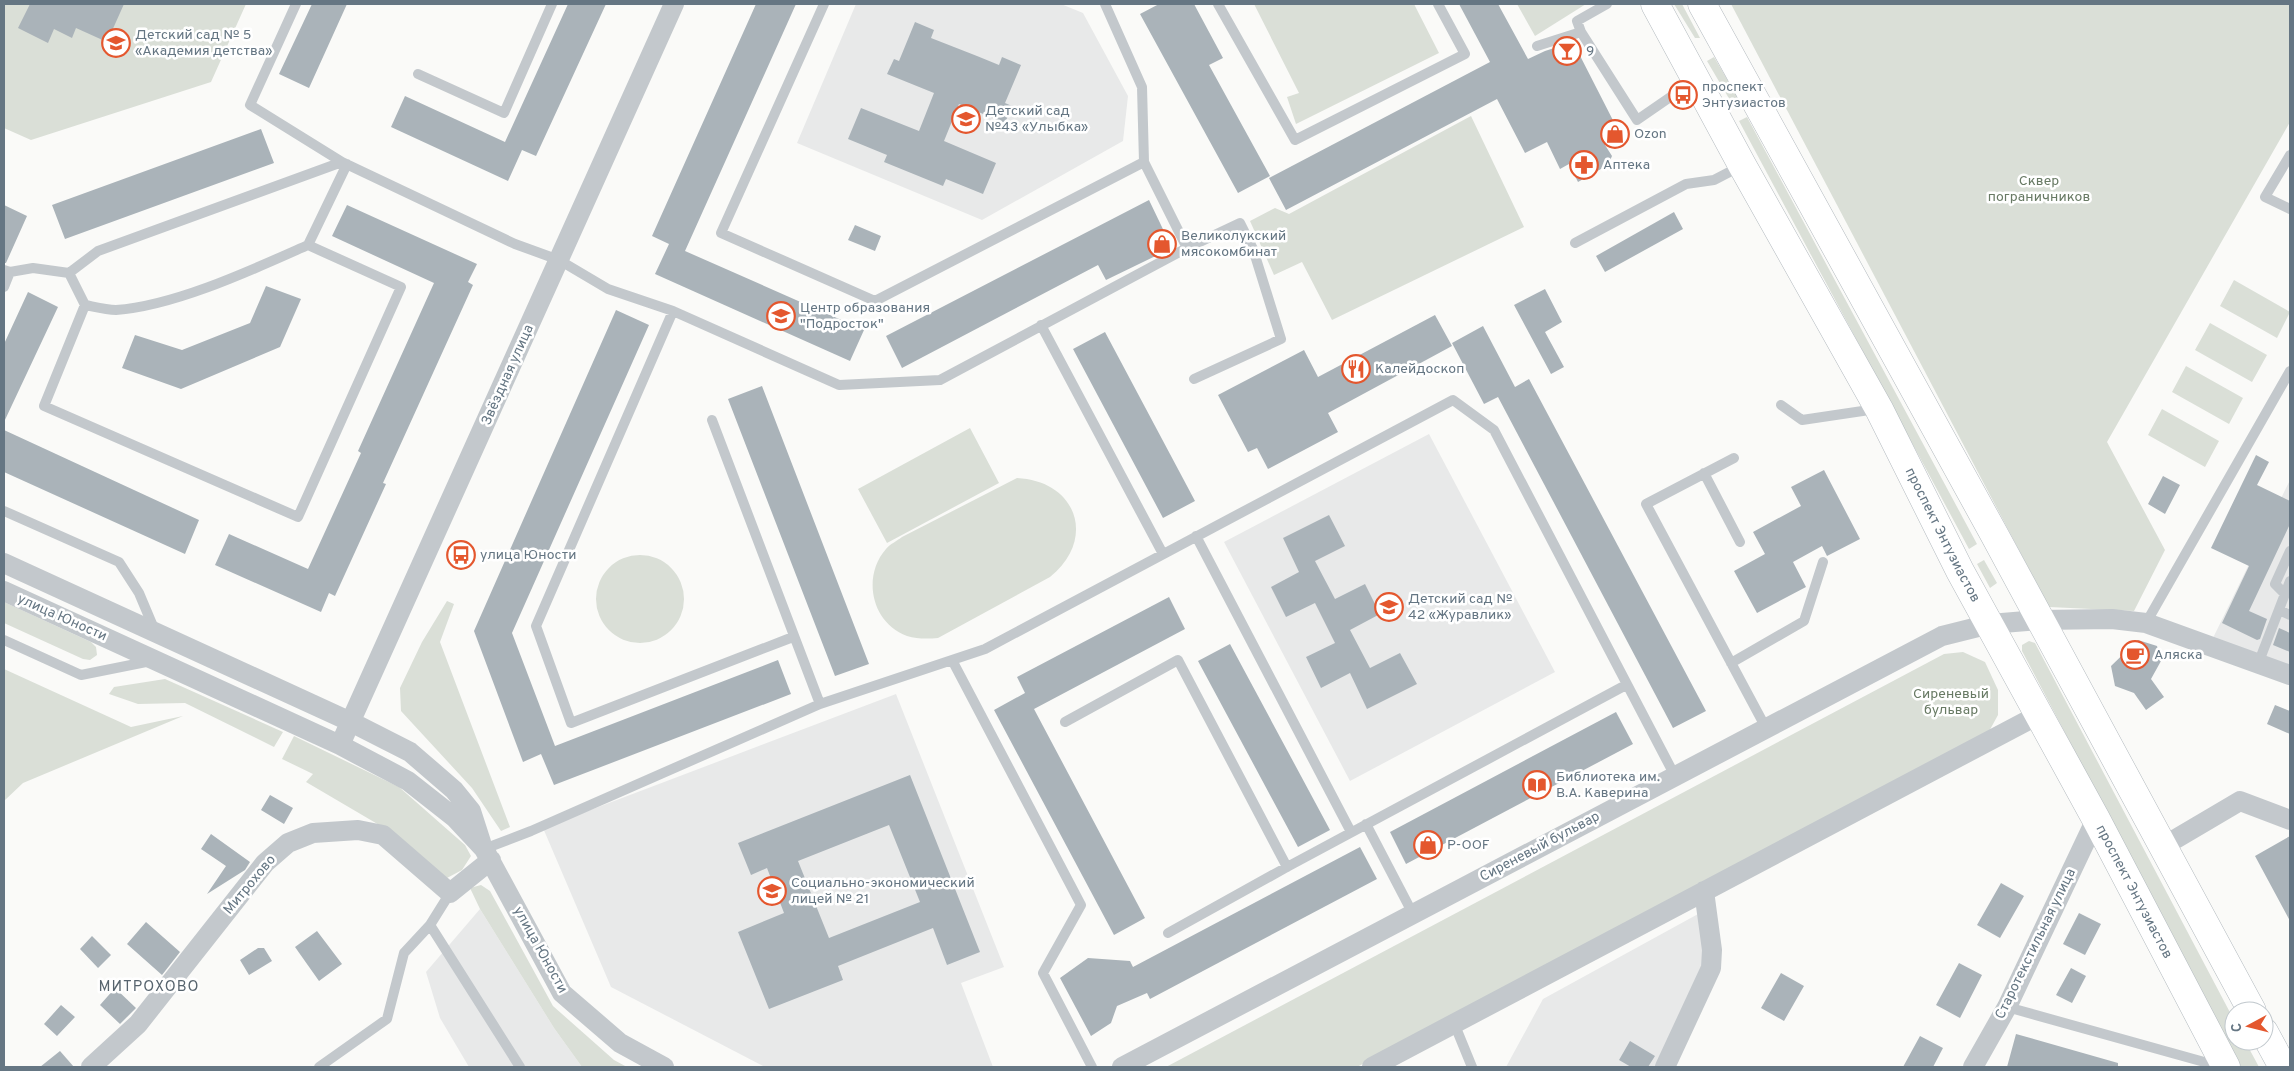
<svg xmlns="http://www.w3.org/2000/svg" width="2294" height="1071" viewBox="0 0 2294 1071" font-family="Overpass,sans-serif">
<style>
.built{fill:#e8e9e9}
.green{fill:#dadfd7}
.building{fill:#aab3b9;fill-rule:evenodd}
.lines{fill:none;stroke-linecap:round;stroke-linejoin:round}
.secondary-casing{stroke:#b3babf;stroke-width:29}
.lane{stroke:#c3c8cc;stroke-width:10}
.street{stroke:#c3c8cc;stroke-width:20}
.secondary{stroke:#fff;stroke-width:28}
.labels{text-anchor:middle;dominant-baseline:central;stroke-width:5;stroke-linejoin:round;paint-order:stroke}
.poi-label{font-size:14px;fill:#657683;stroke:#fff;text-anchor:start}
.park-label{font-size:14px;fill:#687a64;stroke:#fff}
.street-label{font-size:14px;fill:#657683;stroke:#fff}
.neighbourhood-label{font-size:15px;letter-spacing:1px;fill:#57646e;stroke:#fff}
</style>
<rect width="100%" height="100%" fill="#fafaf8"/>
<!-- built -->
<path class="built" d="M856,4H1061L1083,13L1128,96L1123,141L982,220L797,143Z
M1429,434L1555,672L1350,781L1224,542Z
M2290,480V666L2213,638Z
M896,694L1004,967L961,983L993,1067H765L611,987L543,828Z
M1709,908L1716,965L1667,1067H1506L1543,999Z
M480,909L554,1028L582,1067H469L440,1018L426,972Z"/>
<!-- green -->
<path class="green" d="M4,4H246L211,82L31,140L4,128Z
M1254,4H1414L1439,53L1296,124L1287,97L1299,93Z
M1517,4H1586L1535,36Z
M1674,4H1682L1700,38H1695Z
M1731,4H2290V122L2107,442L2165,550L2134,611L2049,607Z
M1714,57L1741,103L1734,107L1707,61Z
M1471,116L1524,227L1332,320L1302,262L1274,275L1250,221L1275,208L1289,214Z
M1747,117L1977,544L1969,549L1739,121Z
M2234,280L2290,312L2277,338L2220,306Z
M2210,323L2267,355L2252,382L2195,350Z
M2186,366L2243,398L2229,424L2172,392Z
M2162,409L2219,441L2205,467L2148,435Z
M970,428L999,483L887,543L858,489Z
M1017,478C1077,481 1097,539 1050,577L938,638C927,639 917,639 907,636C871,623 862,576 886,549C890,544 897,541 902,537Z
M596 599a44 44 0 1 1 88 0a44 44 0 1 1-88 0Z
M1984,560L1997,583L1990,588L1977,564Z
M447,601L454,604L440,642L510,827L501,831L472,788L401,711L400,688L422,642Z
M4,602L91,642L96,647L97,655L90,660L83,659L4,623Z
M2029,641L2035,643L2234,1020V1041H2245L2259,1067H2241L2022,651V645Z
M1963,652L1985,662L1998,690V715L1987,735L1357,1067H1166L1944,654Z
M4,669L131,727L183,716L23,783L4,801Z
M165,679L283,732L274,747L185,703L138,704L109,694L114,687Z
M294,736L399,787L465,845L471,856L462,870L447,878L386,829L306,782L313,774L282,759Z
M481,885L490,891L553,1006L614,1060L627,1067H582L554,1028L480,909L470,888Z"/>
<!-- building -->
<path class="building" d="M30,4H124L107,42L76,28L72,38L54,29L48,43L18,28Z
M312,4H347L309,88L279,74Z
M568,4H606L536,156L522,150L508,181L391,127L405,96L505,142Z
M756,4H796L685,251L864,330L850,361L655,274L669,244L652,236Z
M1159,4H1194L1223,58L1209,65L1270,176L1238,193L1140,14Z
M1459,4H1498L1528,59L1545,51L1573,42L1621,136L1605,145L1612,156L1608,165L1578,182L1569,164L1560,169L1547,142L1525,153L1497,99L1286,210L1269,178L1490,62Z
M915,22L934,30L931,38L977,56L999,65L1002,57L1021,65L1005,103L1012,106L1005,123L959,104L944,141L996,163L983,194L946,179L943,186L884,162L887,155L848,139L861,108L919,131L934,93L887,74L894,59L899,61Z
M261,129L274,163L65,239L52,205Z
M1149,200L1172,248L1106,280L1098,265L902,368L886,336Z
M4,205L27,216L6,263H4Z
M347,205L477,264L468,282L473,285L383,483L386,484L335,596L329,593L321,612L215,565L229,534L308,569L361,453L358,451L434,283L332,236Z
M1674,212L1683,229L1605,272L1596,256Z
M855,225L881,236L875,251L848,240Z
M266,286L301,299L280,347L181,389L122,368L135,335L182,350L250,323Z
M1545,289L1562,322L1545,332L1564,367L1551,374L1514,305Z
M28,292L58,307L4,422V344Z
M616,310L649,325L512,633L555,746L778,660L791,694L554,785L541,754L523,762L474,631Z
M1435,315L1452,346L1328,413L1338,432L1268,469L1257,448L1248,452L1218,395L1304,350L1318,377Z
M1483,326L1515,387L1529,379L1706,711L1673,728L1498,397L1484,404L1452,343Z
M1105,332L1195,501L1163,518L1073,349Z
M762,386L869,664L835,676L728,399Z
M4,430L199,520L185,554L4,472Z
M2256,455L2269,462L2257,485L2290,501V524L2249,611L2267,619L2260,639L2257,640L2222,623L2249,566L2211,548Z
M1824,470L1860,539L1827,556L1822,546L1793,562L1806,587L1757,613L1734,571L1765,554L1753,532L1801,506L1791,487Z
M2163,476L2180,485L2165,514L2148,504Z
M1329,515L1345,546L1315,561L1335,599L1365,584L1380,614L1350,630L1370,668L1400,653L1417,684L1367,709L1350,673L1321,688L1306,657L1335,643L1315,603L1286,617L1271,587L1299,572L1283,538Z
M1169,597L1185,629L1034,709L1145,918L1114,935L994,710L1025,693L1017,677Z
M2279,628L2290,633V652L2273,645Z
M2138,640L2157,646L2161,661L2151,679L2164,697L2146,710L2134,693L2115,686L2111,666Z
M1230,644L1330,830L1298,847L1198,661Z
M2275,705L2290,711V734L2267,724Z
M1616,712L1633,744L1406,864L1390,832Z
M910,775L980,952L947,965L933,928L838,966L843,980L769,1009L738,932L784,913L767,868L751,875L738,843ZM889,825L920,902L829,938L798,861Z
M270,795L293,808L284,824L261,810Z
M211,834L250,862L245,870L207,894L226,866L201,849Z
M2290,836V921L2255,856Z
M1360,847L1377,879L1150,999L1147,993L1117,1006L1111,1023L1091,1036L1060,978L1088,958L1130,961L1133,967Z
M2001,883L2024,896L2000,938L1977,925Z
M2079,913L2101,924L2085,955L2063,944Z
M146,922L180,952L162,975L127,944Z
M317,931L342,964L319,981L295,947Z
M92,936L111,955L98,968L80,949Z
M258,948H264L272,961L249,975L240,960Z
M1959,963L1982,975L1960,1018L1936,1005Z
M2071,968L2086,976L2072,1003L2056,995Z
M1781,973L1804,986L1784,1021L1761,1008Z
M115,988L136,1008L120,1024L100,1005Z
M61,1005L75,1017L57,1036L44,1024Z
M2016,1034L2118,1063V1067H2007Z
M1920,1036L1943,1048L1933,1067H1903Z
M1630,1041L1655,1056L1648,1067H1631L1619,1060Z
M60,1051L74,1067H40Z"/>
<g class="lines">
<defs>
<g id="secondary">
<path id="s1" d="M1655,4L1742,165L1879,409L1960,571L2096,819L2226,1067"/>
<path d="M1702,4L1994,534L2252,1011"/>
<path d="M2264,1032L2283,1067"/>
</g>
</defs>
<!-- secondary casing -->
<use href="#secondary" class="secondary-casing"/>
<!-- lane -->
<path class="lane" d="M296,4L250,105L342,162
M824,4L721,233L875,301L1144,162L1142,87L1105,4
M1218,4L1295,140L1465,54L1438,4
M1581,32L1637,120L1695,80
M1537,46L1581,32L1577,21L1607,4
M418,74L504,113L552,4
M2290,155L2265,197L2290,209
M1144,162L1187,248L1240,223L1253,249L1281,339L1194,379
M1575,243L1686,184L1714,180L1741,166
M4,270L10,272L33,268L69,273L98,251L342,162L515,244L559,260L608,289L673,311L839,385L940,380L1187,248
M69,273L85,305L44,406L298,517L401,287L308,245L347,164
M4,287L10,272
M85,305C95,307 106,310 116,310C175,306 254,269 308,245
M673,311L536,626L571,723L793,637
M1041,325L1163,554
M1781,405L1802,420L1876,409
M1734,458L1646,504L1766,728
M1704,473L1740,542
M4,511L119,562L139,593L155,631
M1196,536L1351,832
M2284,593L2275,584L2290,551
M2279,610L2290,615
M2146,623L2290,371
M4,640L81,675L151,661
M952,660L1081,905L1043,973L1092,1067
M1731,663L1804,621L1823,562
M2258,664L2290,581
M820,704L985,649L1453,400L1494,430L1675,776
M1065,722L1178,660L1287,867
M1366,824L1413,914
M484,849L531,831L820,704L712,420
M430,925L520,1067
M1168,933L1287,867L1626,685
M2007,1007L2215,1065L2219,1062
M1454,1023L1472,1067
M319,1067L387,1019L404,953L430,925L450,893"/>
<!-- street -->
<path class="street" d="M4,563L351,722L410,752L454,790L471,811L481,842
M4,591L340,745L408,781L455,818L484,849L562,993L620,1043L664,1067
M340,745L674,4
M2162,847L2240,801L2290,820
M91,1067L138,1024L265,863L288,843L313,833L358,830L383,835L450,893L491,860
M1122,1067L1942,636L1990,624L2039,620L2112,619L2146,623L2290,675
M1372,1067L2038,715
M1665,1067L1711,968L1712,950L1704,891
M1973,1067L2007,1007L2096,819"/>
<!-- secondary -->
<use href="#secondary" class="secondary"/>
</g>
<!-- icons -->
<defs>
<symbol id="school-ring" viewBox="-11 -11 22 22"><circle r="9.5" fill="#fff" stroke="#e4572e" stroke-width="1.5"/><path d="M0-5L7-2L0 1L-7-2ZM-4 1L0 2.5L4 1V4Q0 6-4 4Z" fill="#e4572e"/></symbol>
<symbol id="bar-ring" viewBox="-11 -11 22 22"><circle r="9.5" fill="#fff" stroke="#e4572e" stroke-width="1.5"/><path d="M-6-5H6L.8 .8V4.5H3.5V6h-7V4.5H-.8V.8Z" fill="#e4572e"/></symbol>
<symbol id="bus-ring" viewBox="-11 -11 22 22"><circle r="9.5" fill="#fff" stroke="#e4572e" stroke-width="1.5"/><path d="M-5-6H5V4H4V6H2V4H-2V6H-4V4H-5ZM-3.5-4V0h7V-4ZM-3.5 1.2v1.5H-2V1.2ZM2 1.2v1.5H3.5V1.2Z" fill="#e4572e"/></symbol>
<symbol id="shop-ring" viewBox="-11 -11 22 22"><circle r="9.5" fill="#fff" stroke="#e4572e" stroke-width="1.5"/><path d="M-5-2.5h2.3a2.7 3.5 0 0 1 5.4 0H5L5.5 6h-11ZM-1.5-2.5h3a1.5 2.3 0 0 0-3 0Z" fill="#e4572e"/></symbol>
<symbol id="pharmacy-ring" viewBox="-11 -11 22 22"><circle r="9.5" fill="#fff" stroke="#e4572e" stroke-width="1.5"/><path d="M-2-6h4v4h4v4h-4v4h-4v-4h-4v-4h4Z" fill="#e4572e"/></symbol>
<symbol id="restaurant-ring" viewBox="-11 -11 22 22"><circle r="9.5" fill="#fff" stroke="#e4572e" stroke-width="1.5"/><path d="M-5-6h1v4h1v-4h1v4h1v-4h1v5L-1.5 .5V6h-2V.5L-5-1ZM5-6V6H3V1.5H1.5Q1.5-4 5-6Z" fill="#e4572e"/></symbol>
<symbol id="cafe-ring" viewBox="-11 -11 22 22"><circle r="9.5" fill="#fff" stroke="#e4572e" stroke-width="1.5"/><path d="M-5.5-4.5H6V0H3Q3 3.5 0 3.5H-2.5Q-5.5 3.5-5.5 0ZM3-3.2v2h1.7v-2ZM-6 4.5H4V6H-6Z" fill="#e4572e"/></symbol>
<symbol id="library-ring" viewBox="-11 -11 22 22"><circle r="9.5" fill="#fff" stroke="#e4572e" stroke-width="1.5"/><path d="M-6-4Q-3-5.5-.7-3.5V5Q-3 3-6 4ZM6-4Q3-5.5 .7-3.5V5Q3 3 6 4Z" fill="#e4572e"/></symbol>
</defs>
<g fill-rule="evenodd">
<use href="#school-ring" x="100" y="27" width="32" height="32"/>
<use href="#bar-ring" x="1551" y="35" width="32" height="32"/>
<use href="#bus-ring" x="1667" y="79" width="32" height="32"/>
<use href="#school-ring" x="950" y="103" width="32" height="32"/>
<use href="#shop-ring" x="1599" y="118" width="32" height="32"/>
<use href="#pharmacy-ring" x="1568" y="149" width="32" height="32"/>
<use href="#shop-ring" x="1146" y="228" width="32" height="32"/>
<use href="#school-ring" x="765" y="300" width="32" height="32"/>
<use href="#restaurant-ring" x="1340" y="353" width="32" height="32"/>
<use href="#bus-ring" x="445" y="539" width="32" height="32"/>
<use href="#school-ring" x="1373" y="591" width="32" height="32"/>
<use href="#cafe-ring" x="2119" y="639" width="32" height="32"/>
<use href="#library-ring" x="1521" y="769" width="32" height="32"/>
<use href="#shop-ring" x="1412" y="829" width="32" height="32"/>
<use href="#school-ring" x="756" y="875" width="32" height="32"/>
</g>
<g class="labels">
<!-- poi labels -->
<g class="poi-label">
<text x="135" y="35">Детский сад № 5<tspan x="135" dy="16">«Академия детства»</tspan></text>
<text x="1586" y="51">9</text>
<text x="1702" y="87">проспект<tspan x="1702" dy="16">Энтузиастов</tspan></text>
<text x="985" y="111">Детский сад<tspan x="985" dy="16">№43 «Улыбка»</tspan></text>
<text x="1634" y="134">Ozon</text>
<text x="1603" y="165">Аптека</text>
<text x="1181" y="236">Великолукский<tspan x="1181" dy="16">мясокомбинат</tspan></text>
<text x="800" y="308">Центр образования<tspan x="800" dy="16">"Подросток"</tspan></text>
<text x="1375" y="369">Калейдоскоп</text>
<text x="480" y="555">улица Юности</text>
<text x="1408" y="599">Детский сад №<tspan x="1408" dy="16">42 «Журавлик»</tspan></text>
<text x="2154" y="655">Аляска</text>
<text x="1556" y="777">Библиотека им.<tspan x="1556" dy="16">В.А. Каверина</tspan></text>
<text x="1447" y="845">P-OOF</text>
<text x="791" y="883">Социально-экономический<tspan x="791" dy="16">лицей № 21</tspan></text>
</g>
<!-- park labels -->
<g class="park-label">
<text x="2039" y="181">Сквер<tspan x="2039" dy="16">пограничников</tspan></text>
<text x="1951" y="694">Сиреневый<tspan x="1951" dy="16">бульвар</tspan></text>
</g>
<!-- street labels -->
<g class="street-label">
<text transform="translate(508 375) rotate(-66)">Звёздная улица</text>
<text stroke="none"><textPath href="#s1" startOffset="604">проспект Энтузиастов</textPath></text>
<text transform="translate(62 618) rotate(24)">улица Юности</text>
<text transform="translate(1540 847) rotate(-28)">Сиреневый бульвар</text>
<text transform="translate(250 885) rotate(-50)">Митрохово</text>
<text stroke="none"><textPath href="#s1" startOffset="1009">проспект Энтузиастов</textPath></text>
<text transform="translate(2036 944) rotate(-64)">Старотекстильная улица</text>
<text transform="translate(540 950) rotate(61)">улица Юности</text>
</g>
<!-- neighbourhood labels -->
<g class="neighbourhood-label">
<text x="149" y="987">МИТРОХОВО</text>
</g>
</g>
<!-- border -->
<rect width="2294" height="1071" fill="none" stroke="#657683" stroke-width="10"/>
<!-- north arrow -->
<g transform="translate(2249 1026) rotate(263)"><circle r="24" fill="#ffffff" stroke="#c1c8cd"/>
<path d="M0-4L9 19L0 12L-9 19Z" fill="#e4572e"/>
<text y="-8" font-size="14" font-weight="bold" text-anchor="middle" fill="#657683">С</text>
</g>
</svg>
